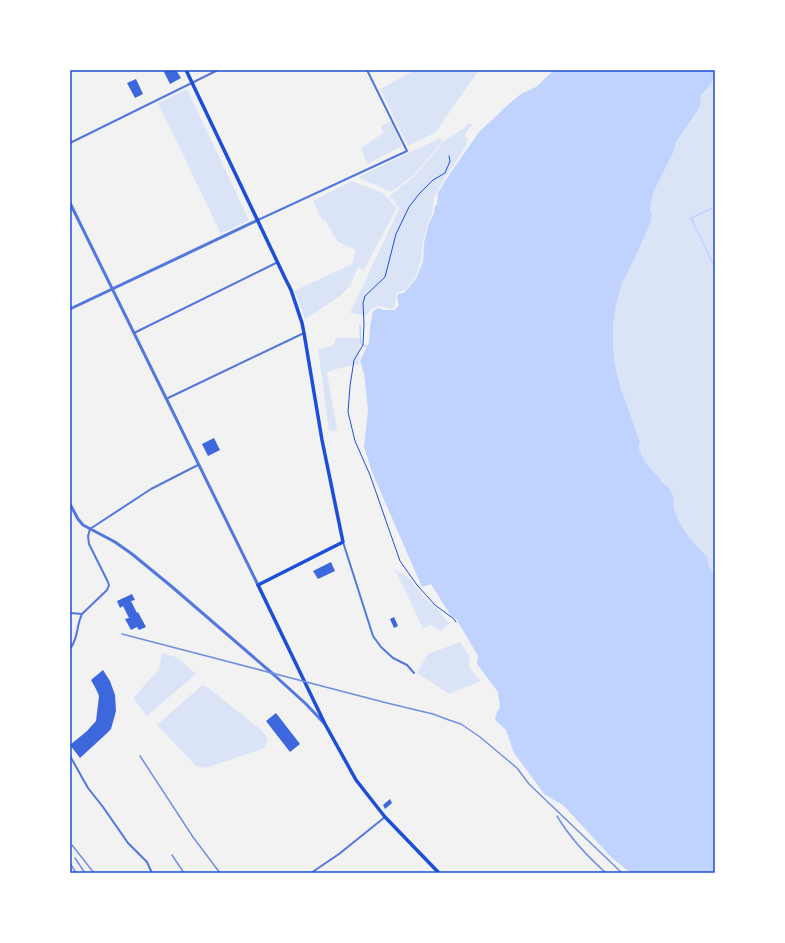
<svg xmlns="http://www.w3.org/2000/svg" width="785" height="943" viewBox="0 0 785 943" font-family="'Crimson Pro',serif">
<style>
.green{fill:#dbe4f7}
.water{fill:#bfd3fe}
.lines{fill:none;stroke-linecap:round;stroke-linejoin:round}
.stream{stroke:#bfd3fe;stroke-width:1.5}
.building{fill:#3d67dc}
.path{stroke:#1d4ed8;stroke-width:1}
.minor{stroke:#5277de;stroke-width:2}
.tertiary{stroke:#5277de;stroke-width:3}
.primary{stroke:#1d4ed8;stroke-width:3.5}
.rail{stroke:#7290e2;stroke-width:1.5}
.neatline{fill:none;stroke:#1d4ed8;stroke-width:1.5}
</style>
<rect width="100%" height="100%" fill="#f2f2f2"/>
<!-- green -->
<path class="green" d="M415,70H479L435,133L408,146L380,89Z
M715,76V577L709,566L707,556C694,547 681,527 675,513C671,506 671,496 669,488C664,484 663,483 659,477C657,474 654,472 652,470C645,463 638,453 640,442L620,386L615,364L613,344V326L616,305L622,284L639,249L651,221L652,214L650,208L653,193L673,153L676,142L698,110L701,103L700,96L709,87Z
M187,89L249,220L221,234L158,103Z
M391,121L402,146L367,164L361,148L383,133L381,126Z
M469,123L472,125L466,132L465,136L468,139L464,149L444,179L434,198L432,213L428,223L423,241L421,261L416,277L406,289L403,291L399,292L396,294C396,320 385,303 375,307C371,309 368,314 365,316L350,313L399,209L394,201L393,199L392,200L389,197L392,194L415,176L445,140L463,129Z
M440,138L443,141L414,175L391,192L358,177Z
M352,181L383,193L397,208L364,270L358,267L350,286L339,297L305,319L294,291L352,264L356,250L338,242L325,220L323,221L313,201Z
M336,338H360L359,364L340,368L327,372L337,430L329,431L318,349L333,346Z
M395,570L408,577L426,599L438,609L449,624L441,631L431,625L423,628Z
M460,642L470,657L469,667L481,681L449,694L417,673L428,654Z
M162,653L179,658L196,674L147,716L133,698L159,669Z
M202,685L210,689L261,730L268,739L265,748L206,768L196,766L157,725Z"/>
<!-- water -->
<path class="water" d="M554,70H715C715,82 708,88 700,96L701,103L698,110L676,142L673,153L653,193L650,208L652,214L651,221L639,249L622,284L616,305L613,326V344L615,364L620,386L640,442L639,448L644,460L650,468L659,477L661,481L669,488L674,498C668,513 695,547 707,556L709,566L715,577V873H631L612,858L563,805L545,795L514,753L506,730L495,720L497,712L500,707L498,692L477,664L478,656L457,620L455,618L451,616L431,584L422,587L372,472L364,447L368,410L364,373L360,361L369,342L370,327L373,311L378,308L383,310H395L399,305L397,297L398,294L404,293L416,279L423,262L424,243L429,223L434,213L435,206L437,204L438,193L445,181L479,132L511,102L521,94L536,87Z"/>
<g class="lines">
<!-- stream -->
<path class="stream" d="M715,207L691,218L715,268
M360,325L361,344L367,347"/>
</g>
<!-- building -->
<path class="building" d="M163,70H176L181,78L170,84Z
M136,79L143,94L135,98L127,83Z
M214,438L220,450L208,456L202,444Z
M331,562L335,571L318,579L313,571Z
M132,594L135,600L131,601L137,613L138,612L146,627L139,630L137,627L131,630L125,619L129,618L123,606L120,608L117,601Z
M394,617L398,626L394,628L390,619Z
M103,670L110,681L115,695L116,711L111,729L105,735L80,758L70,745L87,731L96,721L99,696L96,689L91,680Z
M276,713L300,744L290,752L266,721Z
M390,799L392,803L385,809L383,805Z"/>
<g class="lines">
<!-- path -->
<path class="path" d="M449,156L450,161L445,173L433,180L419,194L409,207L396,234L385,277L365,296L363,303L364,324L363,345L354,360L350,386L348,412L355,441L370,475L400,561L417,585L435,605L454,619L456,622"/>
<!-- minor -->
<path class="minor" d="M70,143L218,70
M258,220L407,151L367,70
M134,333L278,262
M166,399L304,333
M343,542L373,636L381,647L393,658L407,665L414,673
M70,613L82,614L107,590L109,585L107,580L89,544L88,536L90,529L151,489L198,465
M70,649C79,637 76,626 82,614
M70,756L88,788L103,807L128,843L147,862L152,873
M311,873L339,854L385,817"/>
<!-- tertiary -->
<path class="tertiary" d="M70,203L258,585
M70,309L258,220
M70,504L78,519L83,525L115,542L132,554L171,586L273,674L306,704L323,722"/>
<!-- primary -->
<path class="primary" d="M186,70L285,278L291,290L302,323L304,333L322,440L343,542L258,585L325,724L356,780L385,817L439,873"/>
<!-- rail -->
<path class="rail" d="M122,634L387,703L433,714L449,720L461,724L480,737L517,768L529,784L622,873
M140,756L193,837L220,873
M557,816C570,838 587,856 606,873
M72,845L94,873
M172,855L184,873
M75,858L85,873
M70,863L76,873"/>
</g>
<!-- border -->
<rect width="785" height="943" fill="none" stroke="#ffffff" stroke-width="142"/>
<rect x="71" y="71" width="643" height="801" class="neatline"/>
</svg>
